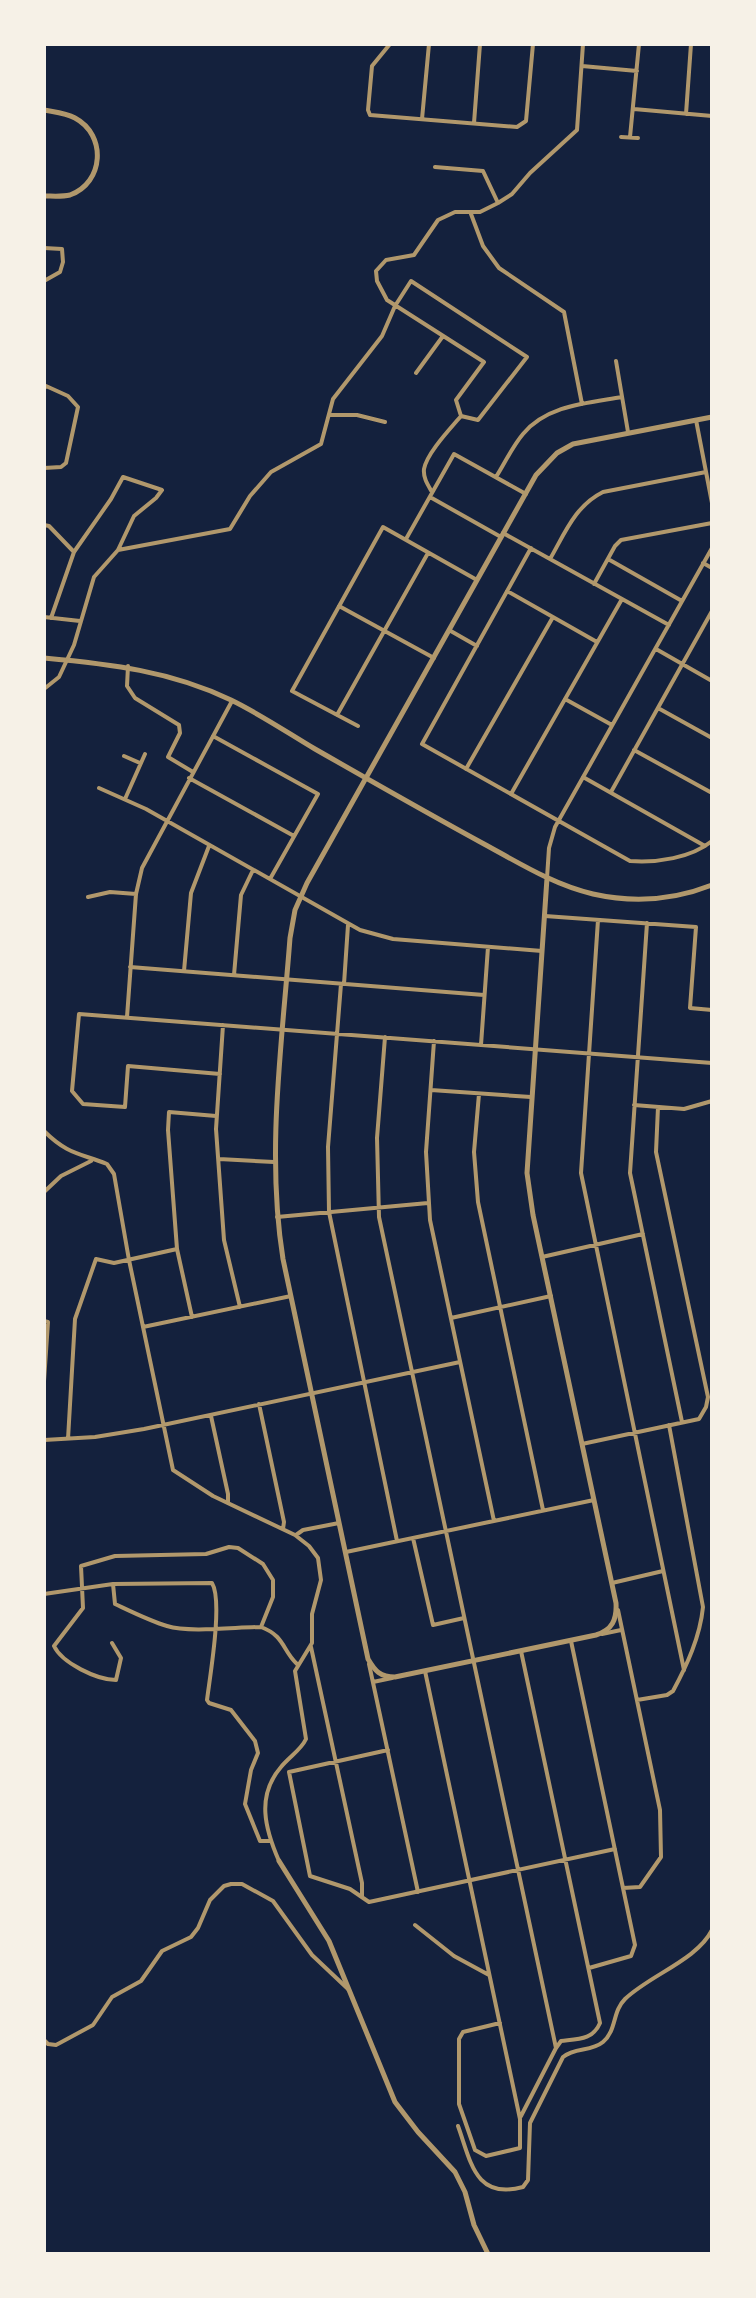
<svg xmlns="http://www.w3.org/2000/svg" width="756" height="2298" viewBox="0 0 756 2298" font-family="'Playfair Display',serif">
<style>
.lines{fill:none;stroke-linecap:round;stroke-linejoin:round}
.minor{stroke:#b1986c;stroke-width:4}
.tertiary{stroke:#b1986c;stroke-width:5}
</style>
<rect width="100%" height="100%" fill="#14213d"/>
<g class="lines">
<!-- minor -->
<path class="minor" d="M390,44L372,66L368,110L370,115L517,127L526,121L533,44
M582,66L637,71
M634,109L712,116
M686,114L691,44
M422,119L429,44
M474,123L480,44
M621,137L638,138
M630,137L639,44
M435,167L483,171L498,203
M471,214L483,246L499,268L564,312L582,404
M44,248L62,249L63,262L60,272L44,281
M616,361L628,432
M416,373L443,336
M44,388L46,386L68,396L78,407L66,463L61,467L44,468
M330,415H357L385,422
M461,416L456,400L484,362L387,300L377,281L376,271L386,260L414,255L438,220L455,212H480L498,203L512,194L530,173L577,130L583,44
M696,420L712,503
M496,477C505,463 512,447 523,434C547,405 588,403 622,397
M430,497L501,537
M44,525L49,526L74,552
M503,533L669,625
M406,539L454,454L526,494
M531,548L422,744L630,861C657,863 691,858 712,841
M118,550L230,529L250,496L271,472L321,444L333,399L382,336L395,306L411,281L527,357L478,420L461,416C450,429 427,453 424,469C423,478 428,485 432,492
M550,559C565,533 575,506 603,492L706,472
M608,559L682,601
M703,563L712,568
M594,584L615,546L621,540L712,523
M507,591L597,642
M339,606L434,658
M44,617L80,621
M449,630L477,646
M656,649L712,681
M128,666L127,686L135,698L179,725L180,733L168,757L193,772
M44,689L59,677L74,645L94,577L118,550L134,516L156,498L162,490L123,477L111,499L74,552L51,618
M565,699L612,725
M658,708L712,738
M337,715L428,553
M358,726L292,691L383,527L477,580
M213,736L318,794L270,879
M634,750L712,793
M124,756L140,763
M466,769L553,617
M583,777L705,846
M189,778L294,836
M99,788L146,809L360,930L393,939L542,951
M611,792L712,611
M511,794L622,599
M125,799L145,754
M547,878L549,848L555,827L712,548
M88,897L110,892L136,894
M545,916L696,927L690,1008L712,1010
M598,920L581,1173L684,1670
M647,923L630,1173L682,1422
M130,967L484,995
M184,971L191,893L209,846
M234,975L241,895L253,870
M341,984L328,1147L329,1212L397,1541
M344,984L348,925
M127,1017L136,894L142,868L232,701
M223,1025L216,1129L224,1240L240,1307
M385,1037L377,1138L379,1217L556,2048
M434,1041L426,1152L430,1220L494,1521
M481,1045L488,947
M220,1074L128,1066L125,1107L83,1104L72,1091L79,1014L712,1063
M431,1090L531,1097
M479,1094L474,1152L478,1202L543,1510
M634,1105L684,1109L712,1101
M44,1131C67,1154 79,1153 107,1164L114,1174L129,1260L173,1470L213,1496L295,1535L309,1546L318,1558L321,1580L312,1614V1643L295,1671L306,1739C301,1750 289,1757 281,1767C256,1796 265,1829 279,1861
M219,1159L274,1162
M44,1192L61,1176L91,1161
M277,1217L428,1203
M542,1257L643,1234
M192,1317L177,1249L168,1130L169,1112L216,1116
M451,1318L551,1296
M44,1321L48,1322L44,1381
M143,1327L291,1296
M259,1404L284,1522L283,1529
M211,1416L228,1494V1503
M68,1439L75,1319L96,1259L114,1263L177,1249
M44,1440L95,1437L144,1429L460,1362
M582,1444L699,1419L706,1407L708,1397L656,1152L658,1107
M296,1535L303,1530L339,1523
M413,1538L433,1625L464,1618
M346,1552L594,1500
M612,1583L663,1571
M44,1594L113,1584
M618,1610L660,1810L661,1857L640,1887L623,1888
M602,1634L621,1630
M571,1641L635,1945L631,1956L589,1968
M112,1643L121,1658L116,1680C97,1680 62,1663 54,1646L83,1608L81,1566L115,1556L206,1554L229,1547L238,1548L263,1564L273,1580V1597L261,1627
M311,1647L362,1883V1896
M521,1651L600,2023C593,2040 578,2039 561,2041L556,2048L521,2116
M369,1664L418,1892
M425,1671L520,2119V2148L486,2156L475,2150L459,2104V2039L463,2032L500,2023
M373,1682L392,1678
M637,1700L667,1695L673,1691C687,1665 700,1637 703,1607L669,1425
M388,1750L289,1772L310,1876L350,1889L369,1902L615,1849
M270,1841H260L245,1804L251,1770L258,1753L255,1741L231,1710L209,1703L207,1700C210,1676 223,1601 212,1583L113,1584L115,1604C132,1612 150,1621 167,1626C189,1633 237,1627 261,1627C285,1636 282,1650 297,1664
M415,1925L454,1956L489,1975
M44,2040L48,2044L56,2045L93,2025L112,1997L141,1981L162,1951L191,1937L198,1928L210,1900L224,1886L231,1884H242L273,1901L312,1955L348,1989
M458,2126C471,2162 475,2200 523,2187L528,2180L530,2123L563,2057C575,2047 591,2052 603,2042C617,2030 612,2012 625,1999C650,1975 697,1960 712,1930"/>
<!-- tertiary -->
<path class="tertiary" d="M44,110C54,112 66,113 75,118C107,135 104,183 70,195C62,197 52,196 44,196
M44,658C110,664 171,671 231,700C260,714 288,733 315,749C371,781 427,813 484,844C519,863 554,885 593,894C633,903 674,900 712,885
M547,878L527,1173L533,1215L616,1603C617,1620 612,1630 596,1635L395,1677C380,1677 375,1671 368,1659L283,1259C266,1153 282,1044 290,938L295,910L307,883L536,475L557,453L573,444L712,417
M279,1861L329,1941L395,2102L418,2132L455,2172L465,2192L474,2225L488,2254"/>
</g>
<!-- border -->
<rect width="756" height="2298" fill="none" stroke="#f6f1e7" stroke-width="92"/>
</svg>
